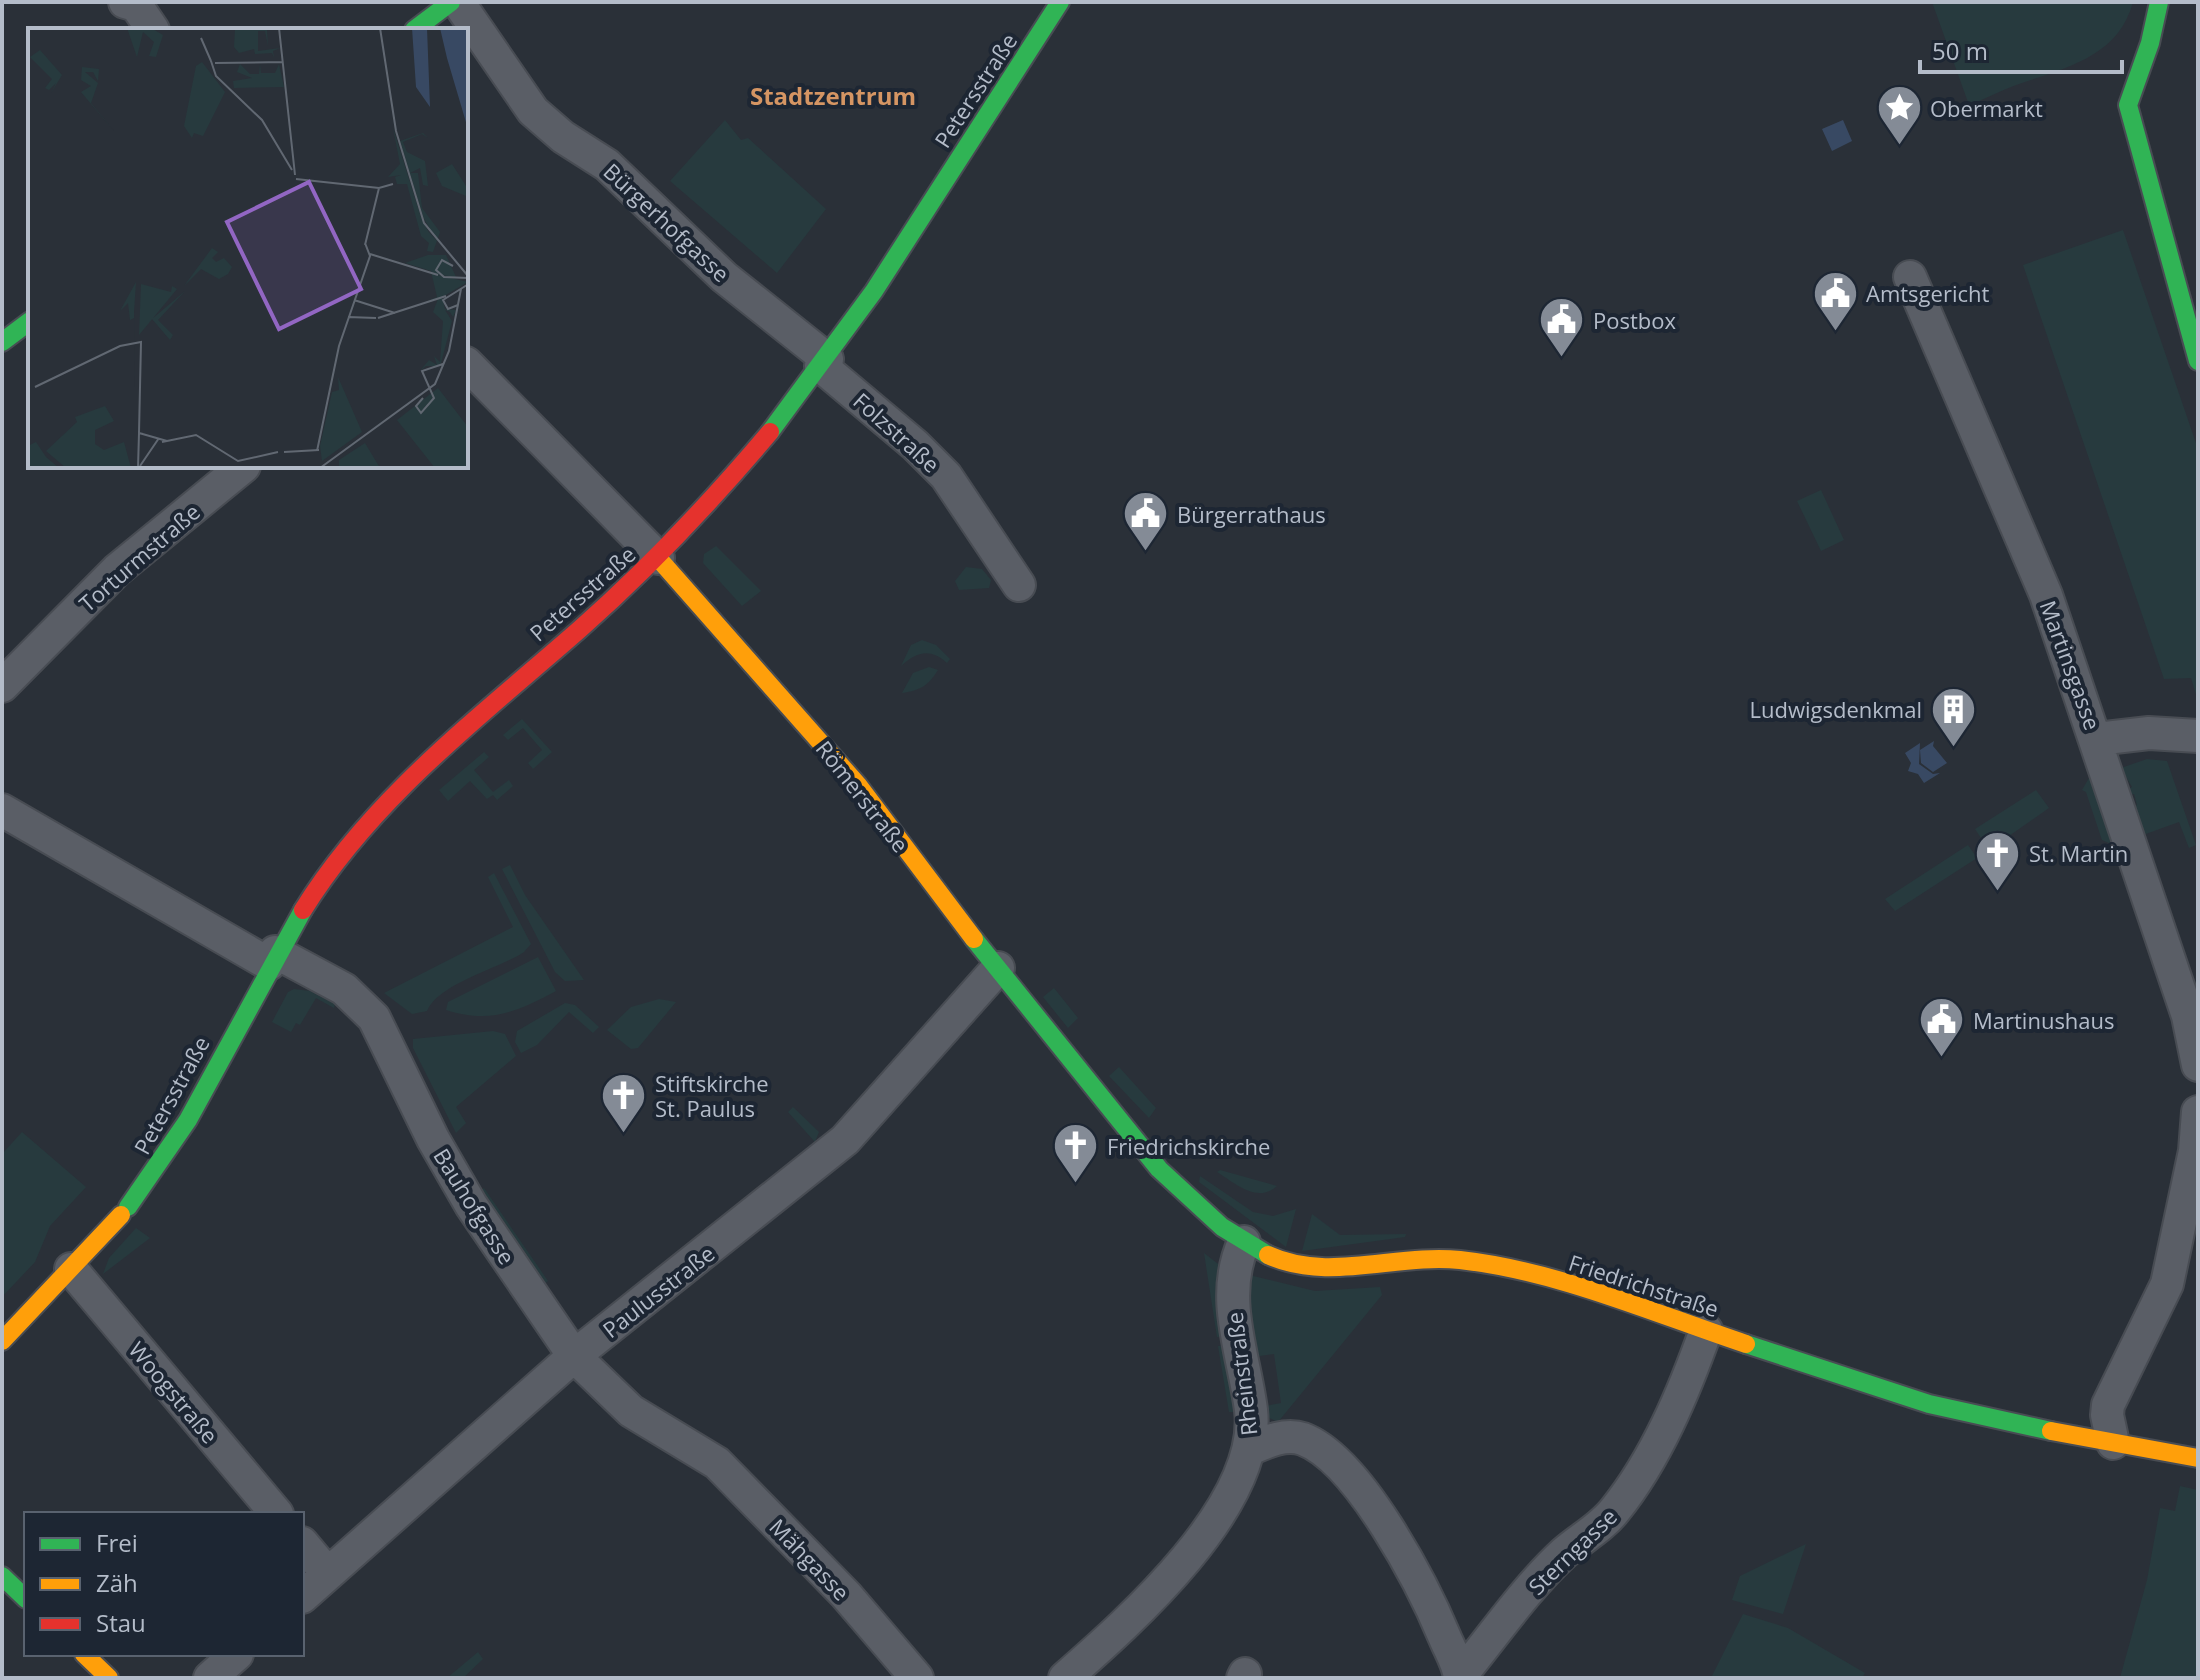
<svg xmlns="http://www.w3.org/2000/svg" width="2200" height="1680" viewBox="0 0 2200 1680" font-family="'Open Sans',sans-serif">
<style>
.green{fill:#273a3e}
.water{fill:#384963}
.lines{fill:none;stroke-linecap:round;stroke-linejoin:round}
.street-casing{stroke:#484c53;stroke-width:36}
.fast-casing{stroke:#484c53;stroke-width:22}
.slow-casing{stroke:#484c53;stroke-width:22}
.jam-casing{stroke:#484c53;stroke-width:22}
.street{stroke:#5a5e66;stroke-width:32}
.fast{stroke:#30b455;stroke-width:18}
.slow{stroke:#ff9f0a;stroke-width:18}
.jam{stroke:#e5322d;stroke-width:18}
.labels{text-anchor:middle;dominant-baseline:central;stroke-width:8;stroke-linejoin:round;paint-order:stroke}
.street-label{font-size:22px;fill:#b4bcc9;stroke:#1d2633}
.poi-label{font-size:22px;fill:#b4bcc9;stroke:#1d2633;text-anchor:start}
.neighbourhood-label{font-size:24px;font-weight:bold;fill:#d59563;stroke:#1d2633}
.inset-road{fill:none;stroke:#616872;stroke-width:2}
.view{fill:#9266c3;fill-opacity:0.15;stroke:#9266c3;stroke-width:4}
.inset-edge{fill:none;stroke:#b4bcc9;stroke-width:4}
</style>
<rect width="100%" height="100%" fill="#2a3038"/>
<!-- green -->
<path class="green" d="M1932,2H2133C2118,58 2064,68 2016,85C2000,91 1985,99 1969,105Z
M725,120L741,140L748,138L826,209L777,273L670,181Z
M2123,230L2198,449V701L2191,678L2164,679L2023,265Z
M1821,490L1844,540L1821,551L1797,501Z
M716,546L761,591L742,606L703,563L704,554Z
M966,567L982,569L991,580L989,588L959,590L955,581Z
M922,640L936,645L950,659L947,663C929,647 916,653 901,666L911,645Z
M929,667L938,670C928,686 921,690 902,693L913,673Z
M522,719L552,752L533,769L528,763L542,750L523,728L508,740L503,735Z
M484,752L489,757L474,770L493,792L509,780L513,786L497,800L493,795L487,799L470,781L448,801L439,790Z
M2147,759L2167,761L2196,845L2189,848L2179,822L2143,835L2134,806L2137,805L2134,794L2130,795L2128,789L2132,787L2121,768Z
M2089,778L2096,788L2111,844L2102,840L2086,792L2082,790Z
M2036,790L2049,808L1989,850L1975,829Z
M1968,845L1977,858L1895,911L1885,899Z
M510,865L525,895L584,980L565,981L555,972L502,869Z
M494,873L531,944L524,952C499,969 439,983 427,1011L412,1014L384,993L513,927L488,877Z
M538,957L556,991C517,1012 490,1024 446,1010L448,1002Z
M1054,988L1078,1018L1068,1028L1043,997Z
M294,989L310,991L335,1004L334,1008L316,998L300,1025L296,1023L291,1032L272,1022L288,992Z
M659,999L676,1002L638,1048L631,1049L607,1030L631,1007Z
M565,1003L575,1005L599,1027L593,1033L569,1012L537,1045L521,1053L515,1042L517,1031Z
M493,1031L505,1034L516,1056L456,1107L466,1123L456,1133L413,1048V1039Z
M1119,1067L1156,1108L1149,1118L1109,1076Z
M793,1107L819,1132L815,1142L788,1112Z
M22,1132L86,1187L50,1226L35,1262L2,1297V1154Z
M1220,1170L1277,1186C1257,1204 1235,1183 1217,1172Z
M1200,1176L1253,1212L1273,1216L1296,1209L1286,1247L1199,1182Z
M484,1188L548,1281L544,1284L480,1192Z
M1312,1214L1340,1235L1406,1234L1405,1237L1302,1251Z
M136,1228L150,1238L103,1274L109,1258Z
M1204,1253L1222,1267L1218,1285L1227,1336L1217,1337Z
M1249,1275L1315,1291L1380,1287L1382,1295L1278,1422L1265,1416L1260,1407L1281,1403L1274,1354L1252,1357Z
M1228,1345L1239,1412H1229L1218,1346Z
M2180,1486L2198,1490V1678H2120L2147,1580L2160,1508L2175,1511Z
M1806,1544L1783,1614L1732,1600L1740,1576Z
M1743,1614L1788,1628L1865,1673L1862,1678H1711Z
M478,1652L483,1659L463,1678H447Z"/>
<!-- water -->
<path class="water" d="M1843,120L1852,141L1832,151L1822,129Z
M1934,741L1933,746L1947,763L1933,772L1921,763L1920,750Z
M1920,743L1919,764L1933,774L1940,773L1924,783L1918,774L1908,771L1911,763L1905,753Z"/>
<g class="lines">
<defs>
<path id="street" d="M125,2L136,5L153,30
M458,2L533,111L563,137L607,165L724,277L827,359
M1910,277L2046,595L2188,1016L2198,1065
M466,363L658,558
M821,366L915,445L946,476L1019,585
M2,686L117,570L244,466
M2097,739L2149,733L2198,736
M2,810L269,964
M275,952L344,989L374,1018L433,1139L471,1205L574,1356L631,1411L717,1463L846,1595L917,1678
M71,1269L277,1514
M2113,1443L2107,1415L2108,1405L2167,1284L2195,1151L2198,1112
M1250,1449C1266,1442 1285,1433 1303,1439C1359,1460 1423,1585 1445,1638C1450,1650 1459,1665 1460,1678
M302,1543L328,1574
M302,1597L574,1356L845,1140L998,968
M1461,1675C1494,1635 1525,1589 1564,1553C1581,1538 1601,1528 1615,1510C1656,1459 1684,1392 1706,1330
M210,1678L237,1654
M1065,1678C1130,1621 1262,1505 1251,1410C1244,1354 1219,1297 1244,1242
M1243,1678L1245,1674"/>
<path id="fast" d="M2159,2L2150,43L2128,105L2198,361
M414,30L451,2
M2,342L30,321
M770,432L874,291L1060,2
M974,939L1159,1169L1222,1227L1268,1255
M128,1207L188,1120L303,910
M1746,1344L1929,1404L2051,1431
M2,1576L26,1599"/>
<path id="slow" d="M658,558L858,785L974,939
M1268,1255C1328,1283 1397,1253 1460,1260C1558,1271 1653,1313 1746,1344
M2,1341L121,1215
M2051,1431L2198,1458
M84,1654L109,1678"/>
<path id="jam" d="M303,910C373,797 481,716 580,629C649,568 711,502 770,432"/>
</defs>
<!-- street casing -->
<use href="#street" class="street-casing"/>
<!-- fast casing -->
<use href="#fast" class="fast-casing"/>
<!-- slow casing -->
<use href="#slow" class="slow-casing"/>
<!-- jam casing -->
<use href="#jam" class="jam-casing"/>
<!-- street -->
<use href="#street" class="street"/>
<!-- fast -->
<use href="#fast" class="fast"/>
<!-- slow -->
<use href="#slow" class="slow"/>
<!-- jam -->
<use href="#jam" class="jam"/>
</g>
<!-- icons -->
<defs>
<symbol id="sight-pin" viewBox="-11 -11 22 30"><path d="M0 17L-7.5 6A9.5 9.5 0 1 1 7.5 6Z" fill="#848b96" stroke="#1d2633"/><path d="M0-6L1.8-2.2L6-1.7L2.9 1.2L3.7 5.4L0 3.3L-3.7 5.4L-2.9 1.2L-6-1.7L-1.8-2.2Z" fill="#fff"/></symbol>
<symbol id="civic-pin" viewBox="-11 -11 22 30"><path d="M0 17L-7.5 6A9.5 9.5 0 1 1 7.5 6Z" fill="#848b96" stroke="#1d2633"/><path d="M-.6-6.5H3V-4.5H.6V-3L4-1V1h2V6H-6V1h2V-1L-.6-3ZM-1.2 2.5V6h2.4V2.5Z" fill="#fff"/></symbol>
<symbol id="building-pin" viewBox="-11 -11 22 30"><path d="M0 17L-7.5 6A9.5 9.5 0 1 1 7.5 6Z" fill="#848b96" stroke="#1d2633"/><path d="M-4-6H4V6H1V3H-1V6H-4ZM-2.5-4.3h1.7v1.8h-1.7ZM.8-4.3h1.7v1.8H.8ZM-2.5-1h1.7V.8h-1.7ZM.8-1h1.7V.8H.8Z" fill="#fff"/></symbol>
<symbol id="church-pin" viewBox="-11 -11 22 30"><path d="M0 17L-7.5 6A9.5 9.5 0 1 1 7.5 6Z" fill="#848b96" stroke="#1d2633"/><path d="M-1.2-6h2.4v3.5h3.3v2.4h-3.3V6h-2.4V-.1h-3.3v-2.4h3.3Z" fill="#fff"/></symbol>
</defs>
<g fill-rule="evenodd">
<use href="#sight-pin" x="1874" y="82" width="51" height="69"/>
<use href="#civic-pin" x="1810" y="268" width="51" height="69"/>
<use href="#civic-pin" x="1536" y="294" width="51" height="69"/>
<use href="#civic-pin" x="1120" y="488" width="51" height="69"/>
<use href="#building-pin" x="1928" y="684" width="51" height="69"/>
<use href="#church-pin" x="1972" y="828" width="51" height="69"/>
<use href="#civic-pin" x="1916" y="994" width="51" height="69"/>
<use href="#church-pin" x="598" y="1070" width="51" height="69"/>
<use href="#church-pin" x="1050" y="1120" width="51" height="69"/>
</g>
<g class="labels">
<!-- street labels -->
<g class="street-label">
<text transform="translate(975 90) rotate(-57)">Petersstraße</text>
<text transform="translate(667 222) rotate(43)">Bürgerhofgasse</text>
<text transform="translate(897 432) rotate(42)">Folzstraße</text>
<text transform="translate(139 557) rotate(-41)">Torturmstraße</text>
<text transform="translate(582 593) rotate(-41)">Petersstraße</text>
<text transform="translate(2071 665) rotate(70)">Martinsgasse</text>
<text transform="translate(863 796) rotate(52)">Römerstraße</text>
<text transform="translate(171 1095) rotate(-61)">Petersstraße</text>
<text transform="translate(475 1206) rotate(58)">Bauhofgasse</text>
<text transform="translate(1644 1285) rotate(18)">Friedrichstraße</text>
<text transform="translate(658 1291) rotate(-38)">Paulusstraße</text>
<text transform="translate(1241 1374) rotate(-97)">Rheinstraße</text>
<text transform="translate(174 1392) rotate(50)">Woogstraße</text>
<text transform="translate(1572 1551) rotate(-44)">Sterngasse</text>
<text transform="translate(810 1559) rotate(46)">Mähgasse</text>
</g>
<!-- poi labels -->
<g class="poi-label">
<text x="1930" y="108">Obermarkt</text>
<text x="1866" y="293">Amtsgericht</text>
<text x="1593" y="320">Postbox</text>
<text x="1177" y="514">Bürgerrathaus</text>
<text x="1922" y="709" text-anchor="end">Ludwigsdenkmal</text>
<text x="2029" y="853">St. Martin</text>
<text x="1973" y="1020">Martinushaus</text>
<text x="655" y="1083">Stiftskirche<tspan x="655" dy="25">St. Paulus</tspan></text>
<text x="1107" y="1146">Friedrichskirche</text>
</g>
<!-- neighbourhood labels -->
<g class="neighbourhood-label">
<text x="833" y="95">Stadtzentrum</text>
</g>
</g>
<!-- overview -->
<g transform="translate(28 28)">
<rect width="440" height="440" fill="#2a3038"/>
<path d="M99,0H123L135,7L128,29L121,28L126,14L115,4L109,29ZM207,1L239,2L240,18L237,3H230V23L252,20L245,23L246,30L244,25L227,26L226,21L211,25L206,19ZM12,22L34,47L23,65L28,55L21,62L17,60L24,51L2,29ZM174,34L197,64L175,108L166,105L164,110L156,98L168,38ZM212,36L222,46H231L232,36L233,45H247L251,36L256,59L206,60L205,53L224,50L209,44ZM54,39L71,41L70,53L65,44H57L70,55L63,75L86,103L53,64L63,58L53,52ZM365,100L393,189L400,203L409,213L395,189L372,113L395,105L400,110L394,106L375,114L379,124L397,133L400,158L395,157L392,140L382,145H390L394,180L412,204L405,224L399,223L401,215L393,208L379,156H369L367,149L373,147L360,149L372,136ZM424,136L440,161L438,168L414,158L408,145ZM184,220L190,224L184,230L188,234L196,230L204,239L200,246L191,251L173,241L156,258ZM400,227H418L428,249L405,246L440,254L414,269L417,281L428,282L425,289L422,284L417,282L424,293L413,335L408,338H398L392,343L401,332L409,337L406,328L412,334L415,293L405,284L410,271L395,275L409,269L403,243L377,235ZM108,254L106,284L107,363L106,290L102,292L100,275L92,283ZM113,256L143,264L144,258L149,261L111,307ZM157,263L130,292L145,307L142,312L124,291ZM310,349L334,404L294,433L292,418L304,364L311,362ZM410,360L440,399V440H407L369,392ZM77,378L86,393L67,402V416L76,422L96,414L103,440H38L18,423L49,394L47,389ZM8,414L18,429L31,440H0V418ZM337,415L352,440H311V432Z" fill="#273a3e"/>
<path d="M384,0H399L402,79L388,59ZM412,0H440V101L419,30Z" fill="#384963"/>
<path class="inset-road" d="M251,0L267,147M352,0L368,103M173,10L183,33M183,33L188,48L234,92L264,142M187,35L255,34M368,103L396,195L440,248M268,151L351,160L365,156M337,217L351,160M342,226L410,247M425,238L414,232L408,242L416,249L440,250M326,272L367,285M430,277L420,281L415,272L439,257M320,289L348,290M350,290L418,268M7,359L92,318L113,314L111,405L139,413M395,370L388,378L393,385L406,370L394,343L415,336M134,414L168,407L210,433L250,424M289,423L311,318L342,228L337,215M256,424L291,422M112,438L131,410M110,440L111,405L115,406M292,440L407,356L421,323L433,261"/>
<path class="view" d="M281,154L333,261L251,301L199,194Z"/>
<rect width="440" height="440" class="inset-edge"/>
</g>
<!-- border -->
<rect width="2200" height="1680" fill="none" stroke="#b4bcc9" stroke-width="8"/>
<!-- legend -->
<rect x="24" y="1512" width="280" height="144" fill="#1d2633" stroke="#59626f" stroke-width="2"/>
<rect x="40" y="1538" width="40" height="12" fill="#30b455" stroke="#59626f" stroke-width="2"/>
<text x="96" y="1552" font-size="24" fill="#b4bcc9">Frei</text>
<rect x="40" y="1578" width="40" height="12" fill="#ff9f0a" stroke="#59626f" stroke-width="2"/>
<text x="96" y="1592" font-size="24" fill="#b4bcc9">Zäh</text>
<rect x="40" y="1618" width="40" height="12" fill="#e5322d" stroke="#59626f" stroke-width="2"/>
<text x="96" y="1632" font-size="24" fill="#b4bcc9">Stau</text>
<!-- scale -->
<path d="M1920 60v12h202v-12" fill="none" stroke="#b4bcc9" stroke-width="4"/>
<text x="1932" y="60" font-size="24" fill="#b4bcc9" stroke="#1d2633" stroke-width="6" paint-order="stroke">50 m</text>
</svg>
